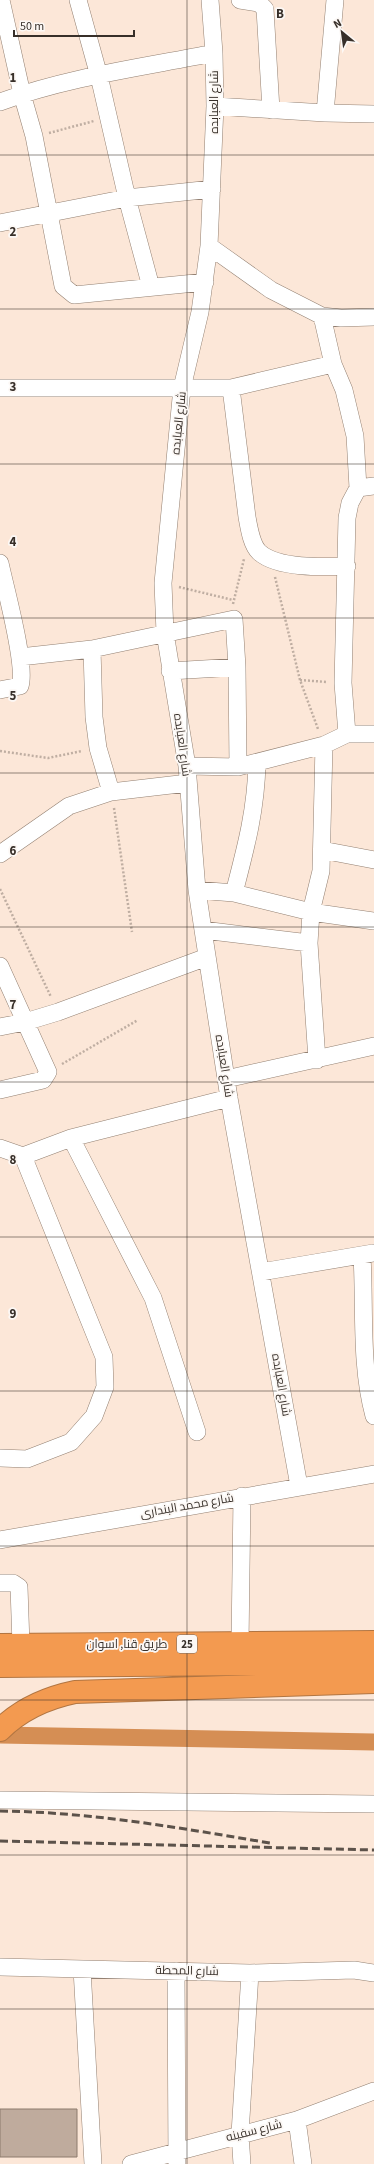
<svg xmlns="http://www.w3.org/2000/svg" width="374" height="2164" viewBox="0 0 374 2164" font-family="'Source Sans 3',Cairo,sans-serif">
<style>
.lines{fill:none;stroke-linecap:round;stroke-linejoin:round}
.canal{stroke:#d58e54;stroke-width:17}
.building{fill:#bfab9d;stroke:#8c7a6c}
.minor-casing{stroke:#938072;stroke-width:18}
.highway-casing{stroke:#b17542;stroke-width:24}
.path{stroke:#bfaea2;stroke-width:2.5;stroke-dasharray:2 2;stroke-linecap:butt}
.minor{stroke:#fff;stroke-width:17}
.highway{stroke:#f39a50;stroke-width:22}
.rail{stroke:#5c524a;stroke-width:3;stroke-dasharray:8 4;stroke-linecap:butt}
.grid{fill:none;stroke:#372f29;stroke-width:1;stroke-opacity:0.55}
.labels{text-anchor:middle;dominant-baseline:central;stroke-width:3.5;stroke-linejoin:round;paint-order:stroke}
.shield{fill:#fcf8f5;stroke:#726b66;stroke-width:1}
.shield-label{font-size:11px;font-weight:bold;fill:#372f29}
.street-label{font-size:12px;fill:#372f29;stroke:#fcf8f5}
.grid-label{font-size:13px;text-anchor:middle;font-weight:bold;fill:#372f29;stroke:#fcf8f5;stroke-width:3.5;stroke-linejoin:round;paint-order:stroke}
</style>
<rect width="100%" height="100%" fill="#fce7d8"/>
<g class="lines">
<!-- canal -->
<path class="canal" d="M0,1735L374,1742"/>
</g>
<!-- building -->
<path class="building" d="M0,2109H77V2157H0Z"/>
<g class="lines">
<defs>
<path id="minor" d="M1,0L22,94L34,136L63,286L74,295L205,282
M78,0L99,76L127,198L151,287
M210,0L214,53L215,106L209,246L200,312L182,388L163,583L165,633L187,766L197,890L203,930L229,1098L299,1486
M240,0L259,3L265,9L271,110
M0,102C67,77 144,67 214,53
M215,106L325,113L374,114
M325,113L335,0
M0,223L127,198L212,189
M209,246L271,290L322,316L341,318L374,317
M322,316L333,364L344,390L355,436L358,488L350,503L347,518L343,683L347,734
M0,388H231L333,364
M231,388L247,517C249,527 251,544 259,552C277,569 324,567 347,566
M358,488L374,486
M0,563C5,587 27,666 20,686L0,690
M92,649L94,717L98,748L111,792
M20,657L92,649L234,619L237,667L238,767
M170,671L237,667
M187,766L238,767L324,745L347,734H374
M322,850L374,860
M0,854L69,806L111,792L188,783
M197,890L234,893L311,912L374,921
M234,893C246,847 256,810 257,763
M203,930L309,943
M0,966L48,1072L43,1080L0,1090
M0,1027L25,1022L58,1012L207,957
M317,1060L309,943L311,912L321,871L324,745
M226,1079L374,1046
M71,1138L153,1298L197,1432
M0,1148L23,1156L71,1138L229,1098
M362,1255C365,1308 360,1365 374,1416
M261,1272L373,1253
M0,1458L27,1459L71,1442L94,1416L105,1387L104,1357L23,1156
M0,1540L374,1474
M0,1583H13L19,1587L21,1645
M240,1644L242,1496
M0,1800L374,1804
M0,1967L250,1973L354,1970L374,1973
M82,1969L93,2164
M176,1971L177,2164
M297,2120L303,2164
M131,2164L297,2120L374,2091
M242,2164L240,2134L250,1973"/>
<path id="highway" d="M0,1645L374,1642
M0,1666L374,1663
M0,1730C21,1709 46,1698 75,1692L374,1682"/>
</defs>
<!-- minor casing -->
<use href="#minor" class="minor-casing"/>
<!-- highway casing -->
<use href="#highway" class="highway-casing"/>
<!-- path -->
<path class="path" d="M49,133L94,121
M275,577L300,680L318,729
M179,587L233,600
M233,604L244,559
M300,680L327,682
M0,751L48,758L82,751
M114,808L132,932
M0,889L51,997
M62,1064L138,1020"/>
<!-- minor -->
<use href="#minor" class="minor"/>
<!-- highway -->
<use href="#highway" class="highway"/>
<!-- rail -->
<path class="rail" d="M0,1811C91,1812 180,1828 270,1843
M0,1841L374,1850"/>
</g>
<!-- grid -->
<path class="grid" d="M187,0V2164M0,155H374M0,309H374M0,464H374M0,618H374M0,773H374M0,927H374M0,1082H374M0,1237H374M0,1391H374M0,1546H374M0,1700H374M0,1855H374M0,2009H374"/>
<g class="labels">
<!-- shield labels -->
<rect class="shield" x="177" y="1635" width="20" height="18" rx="3"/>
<g class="shield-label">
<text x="187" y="1644">25</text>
</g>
<!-- street labels -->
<g class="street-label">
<text transform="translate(214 102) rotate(-90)">شارع العبابده</text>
<text transform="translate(179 423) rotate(-84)">شارع العبابده</text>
<text transform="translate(182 745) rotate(82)">شارع العبابده</text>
<text transform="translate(224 1066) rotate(81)">شارع العبابده</text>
<text transform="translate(281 1385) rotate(80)">شارع العبابده</text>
<text transform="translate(187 1506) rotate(-10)">شارع محمد البندارى</text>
<text x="127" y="1644">طريق قنا, اسوان</text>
<text transform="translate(187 1971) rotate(1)">شارع المحطة</text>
<text transform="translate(254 2131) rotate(-14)">شارع سفينه</text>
</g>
</g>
<g class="grid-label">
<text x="280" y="18">B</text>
<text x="13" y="82">1</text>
<text x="13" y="236">2</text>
<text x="13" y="391">3</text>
<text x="13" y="546">4</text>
<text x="13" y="700">5</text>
<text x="13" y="855">6</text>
<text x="13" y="1009">7</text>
<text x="13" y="1164">8</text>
<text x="13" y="1318">9</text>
</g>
<!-- north arrow -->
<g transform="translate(342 32) rotate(331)" stroke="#fcf8f5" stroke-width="3" paint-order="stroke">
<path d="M0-3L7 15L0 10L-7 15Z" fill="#372f29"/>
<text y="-6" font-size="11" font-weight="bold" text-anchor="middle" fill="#372f29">N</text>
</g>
<!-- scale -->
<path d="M14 30v6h120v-6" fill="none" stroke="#372f29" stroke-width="2"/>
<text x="20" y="30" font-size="12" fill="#372f29" stroke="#fcf8f5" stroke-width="3" paint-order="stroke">50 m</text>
</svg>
